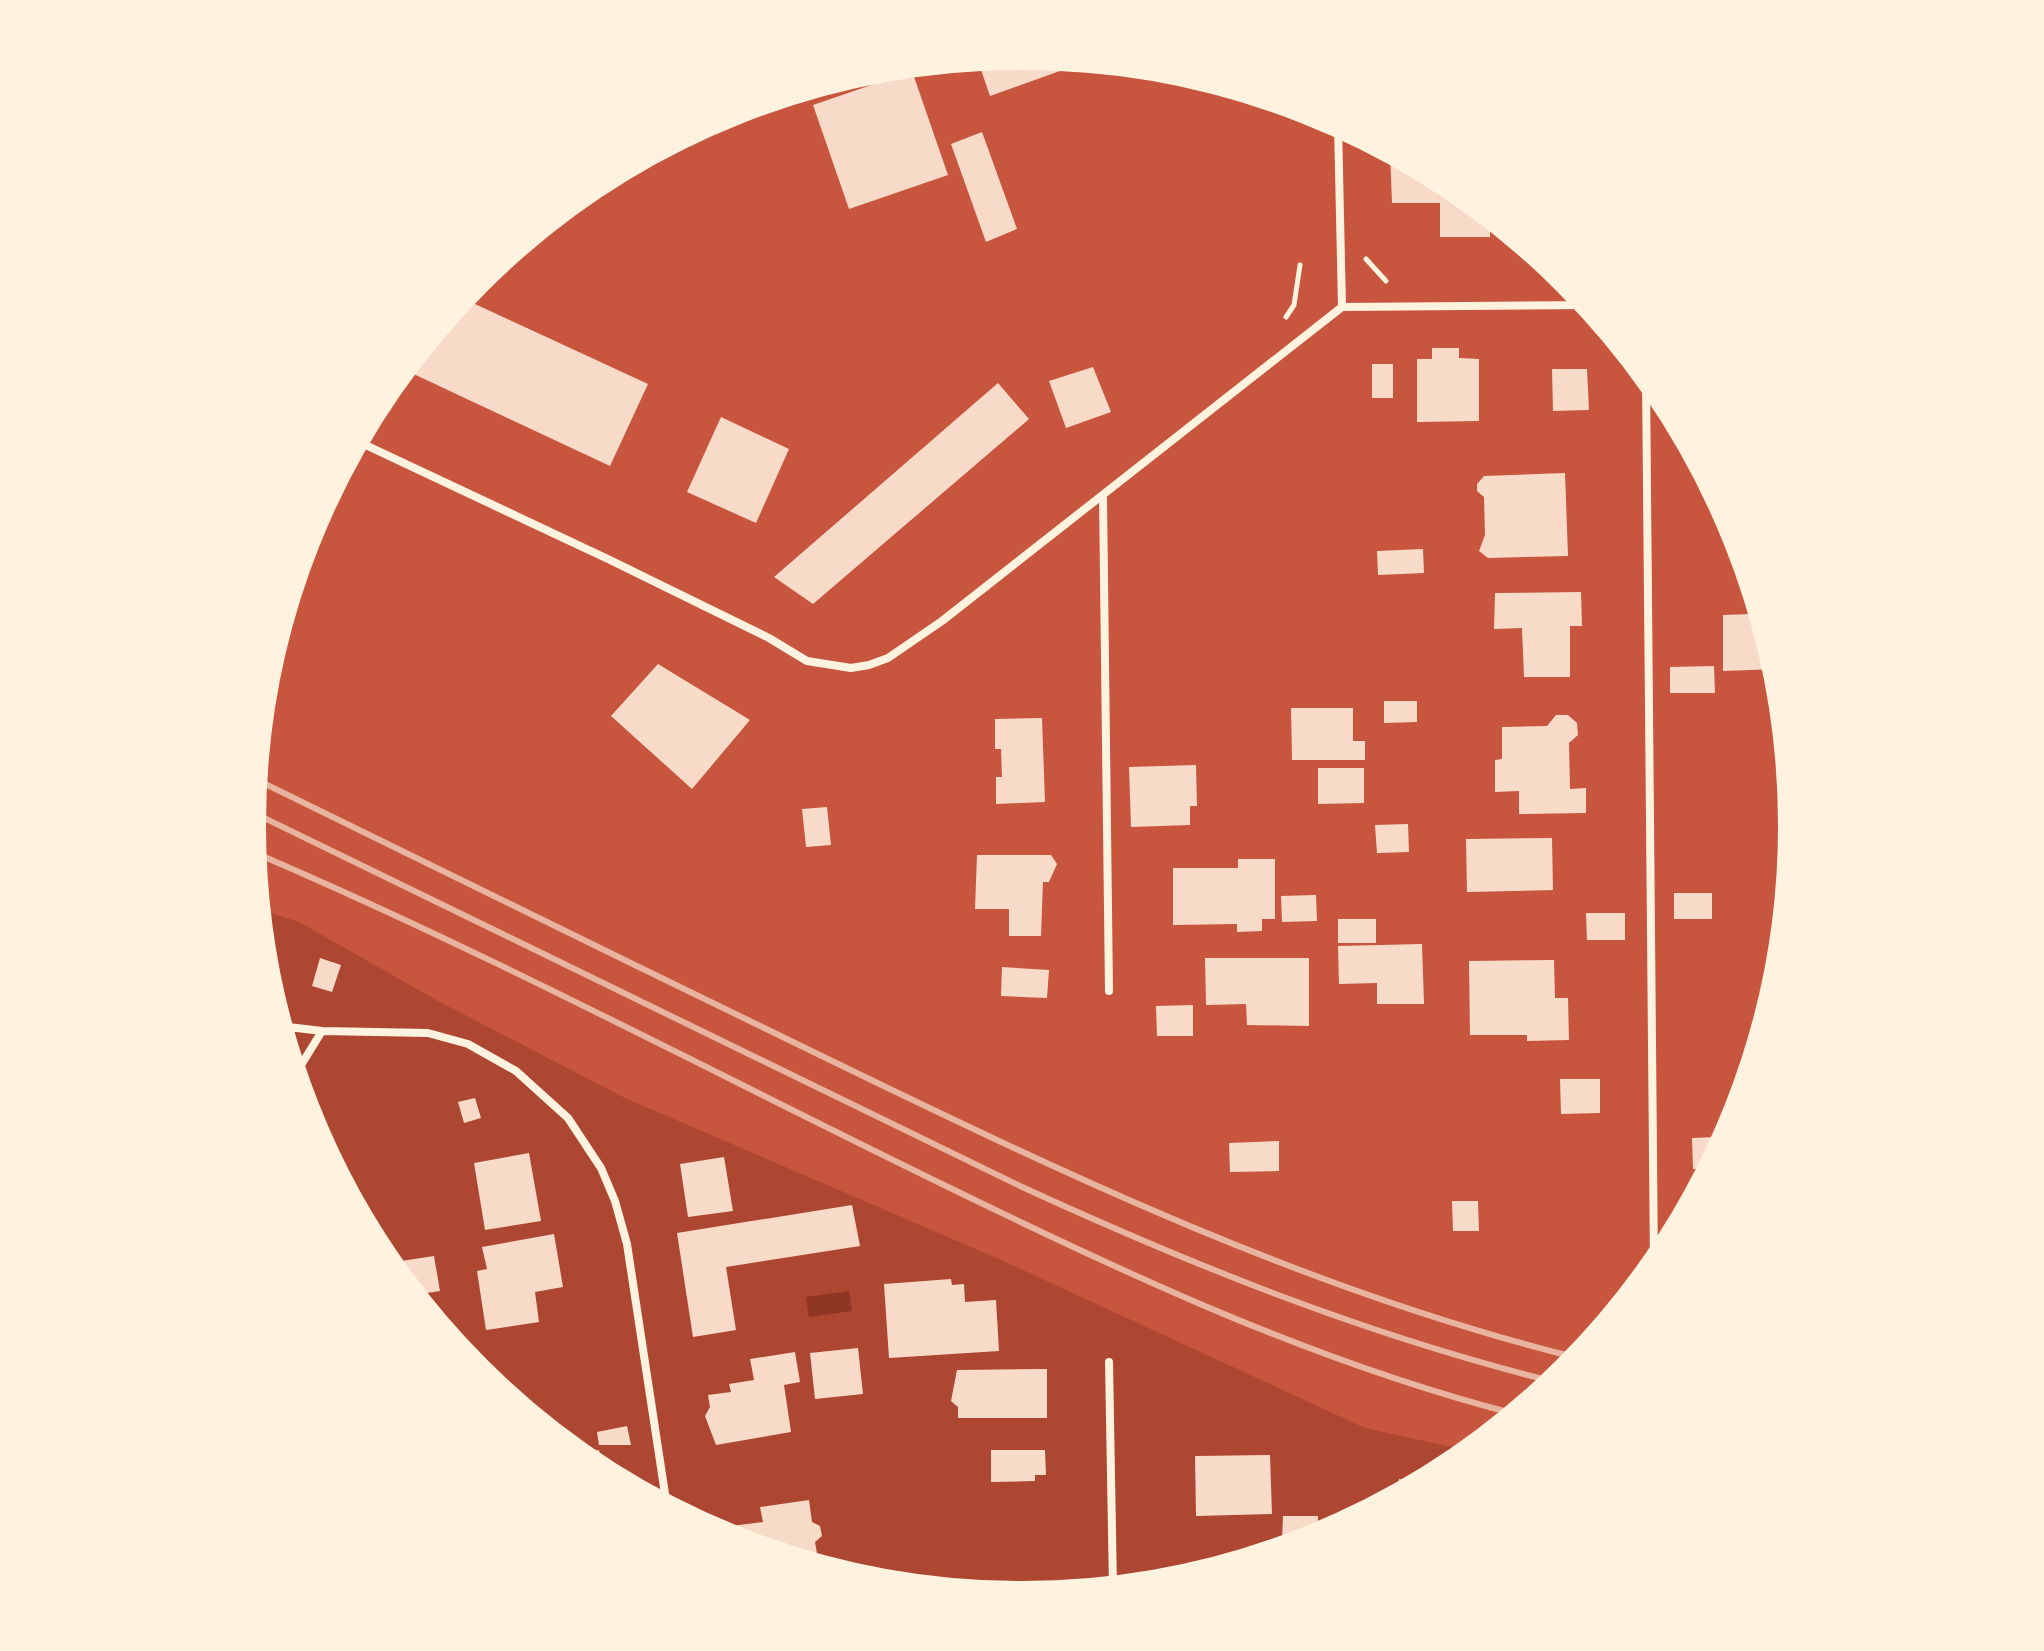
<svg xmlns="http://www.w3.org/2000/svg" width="2044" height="1651" viewBox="0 0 2044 1651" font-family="Rubik,sans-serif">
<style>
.green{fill:#ae4732}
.water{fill:#8f3625}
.building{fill:#f7dbc8}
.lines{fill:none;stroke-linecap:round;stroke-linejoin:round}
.path{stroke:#fff3e0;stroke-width:5}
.minor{stroke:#fff3e0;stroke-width:8}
.rail{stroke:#e9b49f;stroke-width:6}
.rim{fill:none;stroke:#fff3e0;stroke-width:4}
</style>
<rect width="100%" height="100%" fill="#c8553d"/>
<!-- green -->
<path class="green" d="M259,909L299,922L438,1001L625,1098L999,1259L1365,1428L1470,1451L1450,1467L1317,1538L1172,1582L1022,1597L871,1582L726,1538L593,1467L476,1371L380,1254L309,1120L265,976Z"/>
<!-- water -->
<path class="water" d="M849,1291L852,1311L809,1317L806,1297Z"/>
<!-- building -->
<path class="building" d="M1022,54L1088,61L990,96L977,58Z
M912,71L948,175L849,209L813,105Z
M982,132L1017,229L986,242L951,144Z
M1390,152L1451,184L1490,216V237H1440V203H1392Z
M462,298L648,384L610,466L403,369Z
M1432,348H1459V358L1479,359V421L1417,422V359H1432Z
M1372,364H1393V398H1372Z
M1093,367L1111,412L1066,428L1049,381Z
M1552,369H1587L1589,410L1553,411Z
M998,383L1029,419L813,604L774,577Z
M721,417L789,449L756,523L687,492Z
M1565,473L1568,556L1488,558L1479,551L1485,535L1484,497L1477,491V484L1484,476Z
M1725,524H1731L1738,541L1725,542Z
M1423,549L1424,573L1378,575L1377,551Z
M1750,590L1777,669L1723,671V615L1751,614Z
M1581,592L1582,626H1570V677H1524L1522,628L1494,629L1495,593Z
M658,664L750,720L692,789L611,716Z
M1714,666L1715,693H1670V667Z
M1384,701H1417V722L1384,723Z
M1291,708H1353V741H1365V760H1292Z
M1556,715H1568L1577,723L1578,735L1569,743L1570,789L1586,788V813L1519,814V791L1495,792V760L1502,759V727L1547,726Z
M1042,718L1045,802L996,804V777H1002L1001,749H995V719Z
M1196,765L1197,806H1190V825L1131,827L1129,767Z
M1318,768H1364V803L1318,804Z
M827,807L831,845L806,847L802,809Z
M1408,824L1409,852L1377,853L1375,825Z
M1552,838L1553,890L1467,892L1466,839Z
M1785,851H1791L1787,888H1780Z
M977,855H1051L1057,864L1049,882H1043L1041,936H1009V909H975Z
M1238,859H1275V919H1262V931L1237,932V924L1173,925V868H1238Z
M1674,893H1712V919H1674Z
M1316,895L1317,921L1282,922L1281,896Z
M1586,913H1625V940H1587Z
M1338,919H1376V943H1338Z
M1422,944L1424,1004H1377V983L1339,984L1338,946Z
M320,958L341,965L332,992L312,986Z
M1205,958H1309V1026L1247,1025L1246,1004L1206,1005Z
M1554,960L1555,998H1568L1569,1040L1527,1041V1035H1470L1469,961Z
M1002,967L1049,970L1047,998L1001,996Z
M1193,1005V1036H1157L1156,1006Z
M1560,1079H1600V1113L1561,1114Z
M475,1098L481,1118L464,1123L458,1102Z
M1716,1137L1717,1154L1709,1169H1693L1692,1138Z
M1279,1141V1171L1230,1172L1229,1143Z
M529,1153L541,1221L485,1230L474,1163Z
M724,1157L733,1211L688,1217L680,1164Z
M1452,1201H1478L1479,1231H1453Z
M852,1205L860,1246L726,1267L736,1330L693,1337L677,1233Z
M554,1234L563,1287L535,1292L539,1322L486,1330L477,1271L487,1269L482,1247Z
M434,1256L440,1291L414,1295L388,1263Z
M951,1279L952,1285L964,1284L965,1302L996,1300L999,1351L889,1358L884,1284Z
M858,1348L863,1394L815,1399L810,1353Z
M795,1352L800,1382L784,1385L791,1432L716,1445L705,1416L710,1407L708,1395L731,1392L729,1384L754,1380L750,1359Z
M1047,1369V1418H958V1407L951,1401L957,1370Z
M627,1426L631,1445H599L597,1432Z
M599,1450L603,1472L577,1453Z
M991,1450H1045L1046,1475H1035V1481L991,1482Z
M1270,1455L1272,1514L1196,1516L1195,1456Z
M1399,1479L1422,1482L1397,1495Z
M809,1500L812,1522L820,1526L822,1536L815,1542L819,1565L724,1537L723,1527L763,1522L760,1507Z
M1283,1516H1318L1317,1538L1282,1542Z
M1182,1564H1230V1565L1182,1579Z"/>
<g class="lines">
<!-- path -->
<path class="path" d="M1366,259L1386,281
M1286,317L1294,305L1300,265"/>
<!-- minor -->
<path class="minor" d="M1338,124L1342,307
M1342,307L1588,305
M1646,375L1654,1266
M357,441L610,560L769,638L807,661L851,668L869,665L888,658L942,621L1342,307
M1103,496L1109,991
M280,1026L322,1031L428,1033L468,1044L516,1071L568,1118L601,1168L615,1201L627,1244L667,1507
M295,1075L322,1031
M1109,1362L1113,1588"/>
<!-- rail -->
<path class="rail" d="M255,779C447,873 638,967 830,1060C1073,1178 1315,1293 1578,1358
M252,812L1020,1186C1194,1266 1369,1336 1555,1382
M253,852C487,952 714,1073 942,1184C1128,1275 1314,1362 1515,1414"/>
</g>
<!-- crop -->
<path d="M0 0H2044V1651H0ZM1021 68H1023A757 757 0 0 1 1780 825V826A757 757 0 0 1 1023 1583H1021A757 757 0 0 1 264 826V825A757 757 0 0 1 1021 68Z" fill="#fff3e0" fill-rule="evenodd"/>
<path class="rim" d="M1021 68H1023A757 757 0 0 1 1780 825V826A757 757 0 0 1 1023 1583H1021A757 757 0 0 1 264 826V825A757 757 0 0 1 1021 68Z"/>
</svg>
